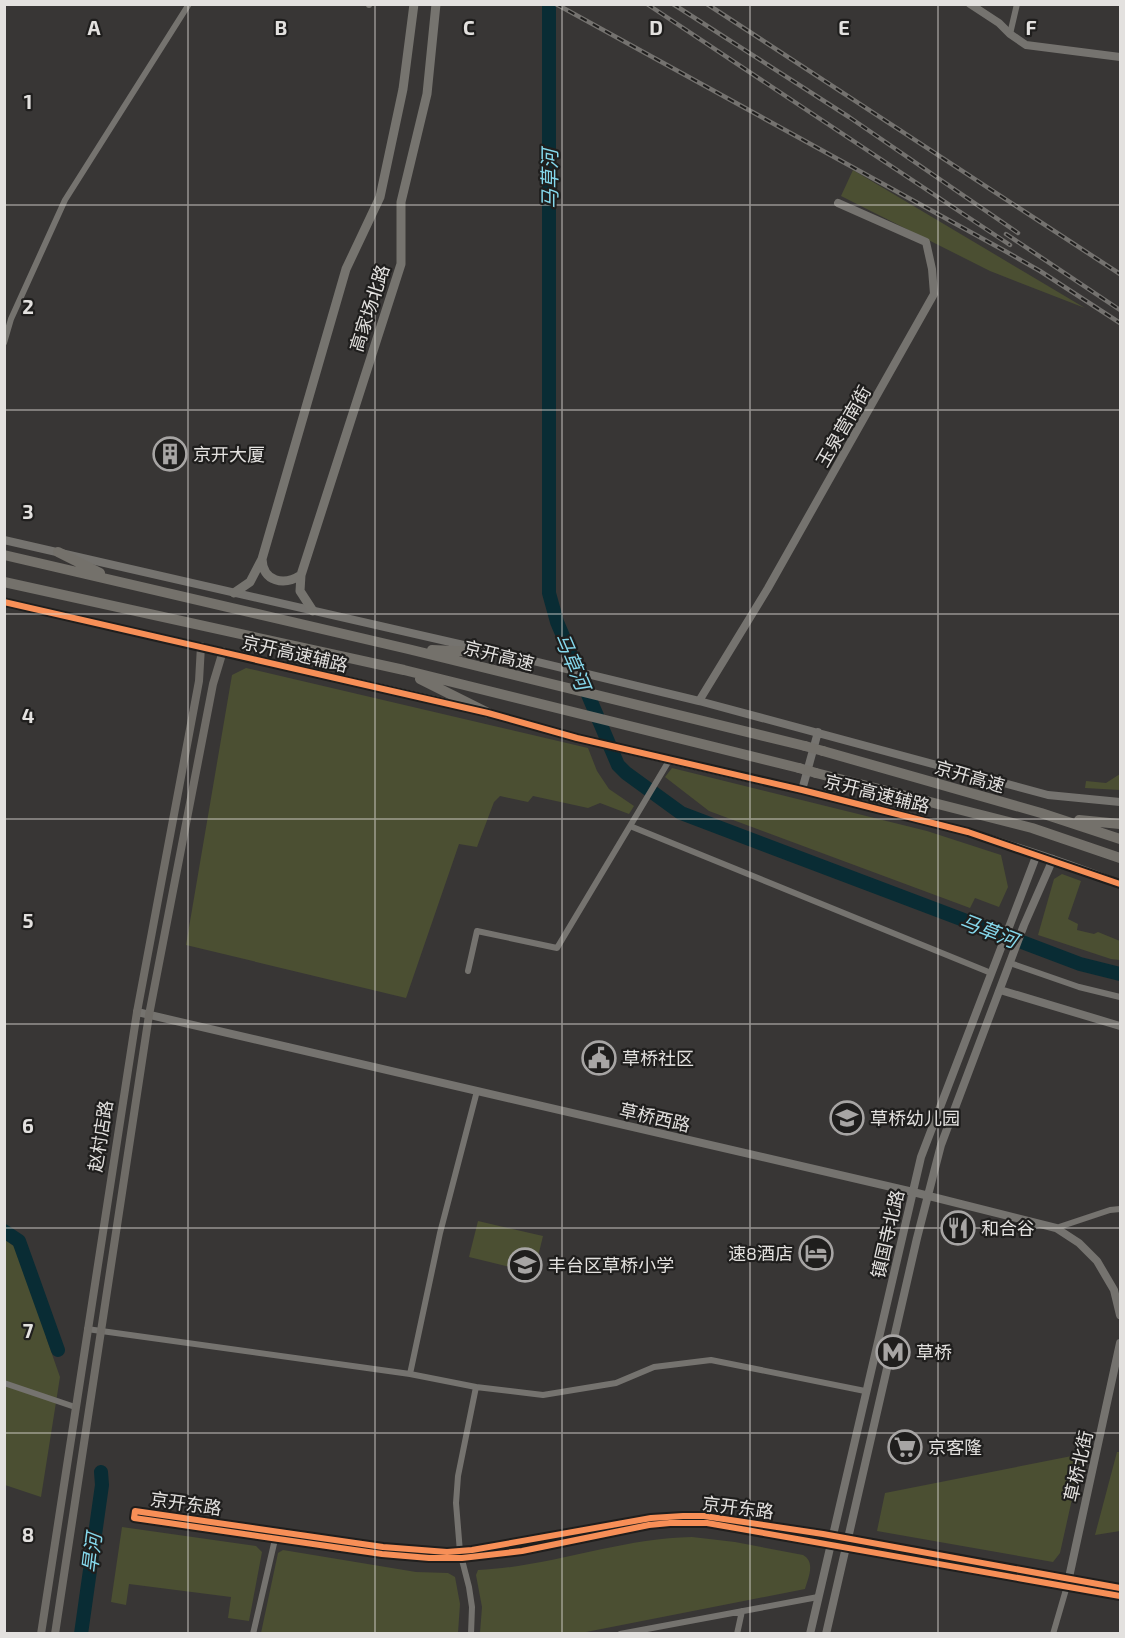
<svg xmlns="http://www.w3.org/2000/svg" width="1125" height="1638" viewBox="0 0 1125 1638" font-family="'Exo 2','Noto Sans SC',sans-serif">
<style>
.green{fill:#4b4f32}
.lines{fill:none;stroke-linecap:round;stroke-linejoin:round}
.river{stroke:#092c34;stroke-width:14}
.minor{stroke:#75736f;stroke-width:6}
.tertiary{stroke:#75736f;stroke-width:8}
.secondary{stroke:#6f6c67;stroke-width:8}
.primary{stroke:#76746f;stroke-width:9}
.motorway{stroke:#74716b;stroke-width:10}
.rail-casing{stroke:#74726f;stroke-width:4.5}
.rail{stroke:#1f1e1d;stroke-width:2;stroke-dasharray:7;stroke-linecap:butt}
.motorway-bridge{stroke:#74716b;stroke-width:10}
.cycleway-casing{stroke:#1f1e1d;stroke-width:10}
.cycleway{stroke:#f78f57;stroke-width:6}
.grid{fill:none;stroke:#e3e1df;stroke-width:1.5;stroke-opacity:0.55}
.labels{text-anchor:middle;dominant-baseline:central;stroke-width:4.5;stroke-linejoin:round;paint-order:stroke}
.street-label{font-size:18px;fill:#e3e1df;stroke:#1f1e1d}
.poi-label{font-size:18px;fill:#e3e1df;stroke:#1f1e1d;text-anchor:start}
.water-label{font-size:20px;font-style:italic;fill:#85d8ec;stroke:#1f1e1d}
.grid-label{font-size:20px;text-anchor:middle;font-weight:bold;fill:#e3e1df;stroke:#1f1e1d;stroke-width:4.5;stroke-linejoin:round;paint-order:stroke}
</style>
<rect width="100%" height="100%" fill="#383635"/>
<!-- green -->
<path class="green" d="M853,170L1085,308L990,271L841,196Z
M246,668L588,748L597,771L609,789L634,806L629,814L600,803L588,808L533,796L528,802L500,796L494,802L477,847L459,844L406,998L186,945L232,675Z
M672,768L927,831L1001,855L1008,887L999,907L975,898L970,908L709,811L665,777Z
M1120,774V790L1085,788L1086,781L1106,783Z
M1062,874L1081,881L1068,919L1078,924L1077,930L1094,934L1098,932L1120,941V960L1111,959L1038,935L1054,879Z
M478,1221L543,1236L534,1273L469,1257Z
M4,1239L15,1247L50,1308L46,1337L60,1377L41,1497L5,1485Z
M1117,1452H1120V1531L1095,1535Z
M1082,1454L1060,1553L1053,1562L877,1531L885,1493Z
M122,1527L256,1546L262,1552L249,1621L228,1618L231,1597L129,1584L126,1605L111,1602Z
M692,1537L735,1542L803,1555C816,1562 808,1578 805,1589L581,1633H480L482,1607L476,1575L478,1570C550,1567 620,1538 692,1537Z
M283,1550L416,1572L448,1573L455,1577L460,1604L458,1633H261L278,1553Z"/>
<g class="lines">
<!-- river -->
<path class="river" d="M549,4V593L557,622L618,765L626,773L681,813L1080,964L1120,974
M4,1231L19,1241L58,1350
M81,1634L102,1485L101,1472"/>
<!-- minor -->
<path class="minor" d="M369,4V5
M1010,34L1017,4
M4,343L11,319L65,200L189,4
M670,759L630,826L991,973
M1010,963L1079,987L1120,997
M468,971L477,931L557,948L630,826
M1056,1228L1110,1210L1120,1209
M87,1329L410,1374L476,1387
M410,1374L440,1233L477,1091
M4,1383L75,1407
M253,1634L276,1535
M471,1634L472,1607L469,1587L460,1552L456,1503L458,1476L476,1387L543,1395L616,1383L654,1367L711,1360L865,1391
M620,1634L818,1597
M737,1634L742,1611
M1053,1634L1067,1586"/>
<!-- tertiary -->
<path class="tertiary" d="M970,4L999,23L1010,34L1026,45L1120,57
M4,540L481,649
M4,602L474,709
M496,652L699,701L1048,795L1120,802
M699,701L768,588L934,294L932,269L926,242L838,203
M485,712C516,720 546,730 577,738C759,784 946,814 1120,884
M802,790L818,732
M1000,990L1120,1026
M137,1012L913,1192L1056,1228L1079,1243L1097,1261L1114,1290L1120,1315
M1068,1582L1120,1343
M1120,1588L823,1534L704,1516H683L651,1518L472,1550L447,1552L383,1547L135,1511L134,1518L382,1554L429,1558H462L522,1551L649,1525L670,1523H707L1120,1596
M810,1634L921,1157L1037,854
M826,1634L917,1238L941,1145L1024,925L1053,859"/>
<!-- secondary -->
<path class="secondary" d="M41,1634L137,1012L199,681L201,646
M55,1634L149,1015L213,684L223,651"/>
<!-- primary -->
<path class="primary" d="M262,559C263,582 284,586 301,575
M234,593L250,582L262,559L346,269L380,197L403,89L414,4
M313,611L300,591L301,575L401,264V202L427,94L436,4"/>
<!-- motorway -->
<path class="motorway" d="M58,552L100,573
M4,555L408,649L805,746
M4,582L404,670L799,768
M432,650L500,653
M420,679L488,713
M823,751L1041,813L1120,839
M816,773L1032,828L1120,858
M1079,820L1120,824"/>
<defs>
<path id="rail" d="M556,4L1005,251L1040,271L1120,323
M647,4L1010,245
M673,4L849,117L1018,233
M707,4L1120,274
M1006,234L1120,310"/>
</defs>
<!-- rail casing -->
<use href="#rail" class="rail-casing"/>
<!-- rail -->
<use href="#rail" class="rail"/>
<!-- motorway-bridge -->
<path class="motorway-bridge" d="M805,746L823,751
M799,768L816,773"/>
<defs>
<path id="cycleway" d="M4,602L488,713L577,738L802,790L968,832L1120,884
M1120,1588L823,1534L704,1516H683L651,1518L472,1550L447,1552L383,1547L135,1511L134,1518L382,1554L429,1558H462L522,1551L649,1525L670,1523H707L1120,1596"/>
</defs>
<!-- cycleway casing -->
<use href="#cycleway" class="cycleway-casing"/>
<!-- cycleway -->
<use href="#cycleway" class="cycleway"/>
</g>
<!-- grid -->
<path class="grid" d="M188,4V1634M375,4V1634M562,4V1634M750,4V1634M938,4V1634M4,205H1120M4,410H1120M4,614H1120M4,819H1120M4,1024H1120M4,1228H1120M4,1433H1120"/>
<!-- icons -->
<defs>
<symbol id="building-ring" viewBox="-11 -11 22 22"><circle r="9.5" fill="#1f1e1d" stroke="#a7a5a4" stroke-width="1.5"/><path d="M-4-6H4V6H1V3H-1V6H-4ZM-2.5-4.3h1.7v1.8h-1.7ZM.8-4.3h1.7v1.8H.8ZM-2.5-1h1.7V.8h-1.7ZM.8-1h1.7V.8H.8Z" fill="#a7a5a4"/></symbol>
<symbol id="civic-ring" viewBox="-11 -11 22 22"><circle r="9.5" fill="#1f1e1d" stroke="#a7a5a4" stroke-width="1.5"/><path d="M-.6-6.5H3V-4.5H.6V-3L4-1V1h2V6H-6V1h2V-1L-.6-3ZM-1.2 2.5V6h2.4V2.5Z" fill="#a7a5a4"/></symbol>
<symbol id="school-ring" viewBox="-11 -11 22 22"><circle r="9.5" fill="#1f1e1d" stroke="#a7a5a4" stroke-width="1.5"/><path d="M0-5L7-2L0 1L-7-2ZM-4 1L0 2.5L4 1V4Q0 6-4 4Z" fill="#a7a5a4"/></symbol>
<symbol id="restaurant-ring" viewBox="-11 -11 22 22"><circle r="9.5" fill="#1f1e1d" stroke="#a7a5a4" stroke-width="1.5"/><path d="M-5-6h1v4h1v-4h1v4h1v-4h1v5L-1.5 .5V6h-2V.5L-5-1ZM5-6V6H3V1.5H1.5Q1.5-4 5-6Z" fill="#a7a5a4"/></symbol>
<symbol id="hotel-ring" viewBox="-11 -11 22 22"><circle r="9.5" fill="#1f1e1d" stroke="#a7a5a4" stroke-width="1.5"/><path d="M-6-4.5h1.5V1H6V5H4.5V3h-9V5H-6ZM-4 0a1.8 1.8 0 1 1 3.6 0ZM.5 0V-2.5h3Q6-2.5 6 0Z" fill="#a7a5a4"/></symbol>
<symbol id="metro-ring" viewBox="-11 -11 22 22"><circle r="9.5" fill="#1f1e1d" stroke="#a7a5a4" stroke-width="1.5"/><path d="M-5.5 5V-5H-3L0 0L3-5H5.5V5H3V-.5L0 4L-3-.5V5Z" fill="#a7a5a4"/></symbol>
<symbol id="supermarket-ring" viewBox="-11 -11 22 22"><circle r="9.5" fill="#1f1e1d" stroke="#a7a5a4" stroke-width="1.5"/><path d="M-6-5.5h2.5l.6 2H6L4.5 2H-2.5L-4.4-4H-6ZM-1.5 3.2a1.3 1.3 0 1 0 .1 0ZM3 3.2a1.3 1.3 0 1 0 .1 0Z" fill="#a7a5a4"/></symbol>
</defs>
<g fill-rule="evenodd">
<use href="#building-ring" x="151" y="435" width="38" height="38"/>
<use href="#civic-ring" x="580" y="1039" width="38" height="38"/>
<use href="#school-ring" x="828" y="1099" width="38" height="38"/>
<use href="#restaurant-ring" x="939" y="1209" width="38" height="38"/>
<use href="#hotel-ring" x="797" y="1234" width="38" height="38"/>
<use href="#school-ring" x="506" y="1246" width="38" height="38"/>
<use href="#metro-ring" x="874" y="1333" width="38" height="38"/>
<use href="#supermarket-ring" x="886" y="1428" width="38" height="38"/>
</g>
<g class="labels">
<!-- street labels -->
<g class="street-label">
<text transform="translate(369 308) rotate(-72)">高家场北路</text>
<text transform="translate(843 426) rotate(-60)">玉泉营南街</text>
<text transform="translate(295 653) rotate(13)">京开高速辅路</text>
<text transform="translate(499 655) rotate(14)">京开高速</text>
<text transform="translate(970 776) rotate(16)">京开高速</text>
<text transform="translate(877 793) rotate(14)">京开高速辅路</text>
<text transform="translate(655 1117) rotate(13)">草桥西路</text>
<text transform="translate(100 1136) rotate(-81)">赵村店路</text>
<text transform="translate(887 1234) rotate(-77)">镇国寺北路</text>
<text transform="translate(1078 1466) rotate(-77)">草桥北街</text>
<text transform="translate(186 1503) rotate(8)">京开东路</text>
<text transform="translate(738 1507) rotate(7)">京开东路</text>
</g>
<!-- poi labels -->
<g class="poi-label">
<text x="193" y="454">京开大厦</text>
<text x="622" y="1058">草桥社区</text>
<text x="870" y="1118">草桥幼儿园</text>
<text x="981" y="1228">和合谷</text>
<text x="793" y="1253" text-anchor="end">速8酒店</text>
<text x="548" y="1265">丰台区草桥小学</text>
<text x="916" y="1352">草桥</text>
<text x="928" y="1447">京客隆</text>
</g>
<!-- water labels -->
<g class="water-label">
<text transform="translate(549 179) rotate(-90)">马草河</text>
<text transform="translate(573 661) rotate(67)">马草河</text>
<text transform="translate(989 930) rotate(21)">马草河</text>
<text transform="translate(91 1553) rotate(-83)">旱河</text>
</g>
</g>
<g class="grid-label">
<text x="94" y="35">A</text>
<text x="281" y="35">B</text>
<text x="469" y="35">C</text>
<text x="656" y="35">D</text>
<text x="844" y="35">E</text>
<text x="1031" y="35">F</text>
<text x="28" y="109">1</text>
<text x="28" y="314">2</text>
<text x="28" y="519">3</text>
<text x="28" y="723">4</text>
<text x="28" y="928">5</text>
<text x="28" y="1133">6</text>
<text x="28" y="1338">7</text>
<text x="28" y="1542">8</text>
</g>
<!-- border -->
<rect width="1125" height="1638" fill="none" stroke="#e3e1df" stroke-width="12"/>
</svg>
